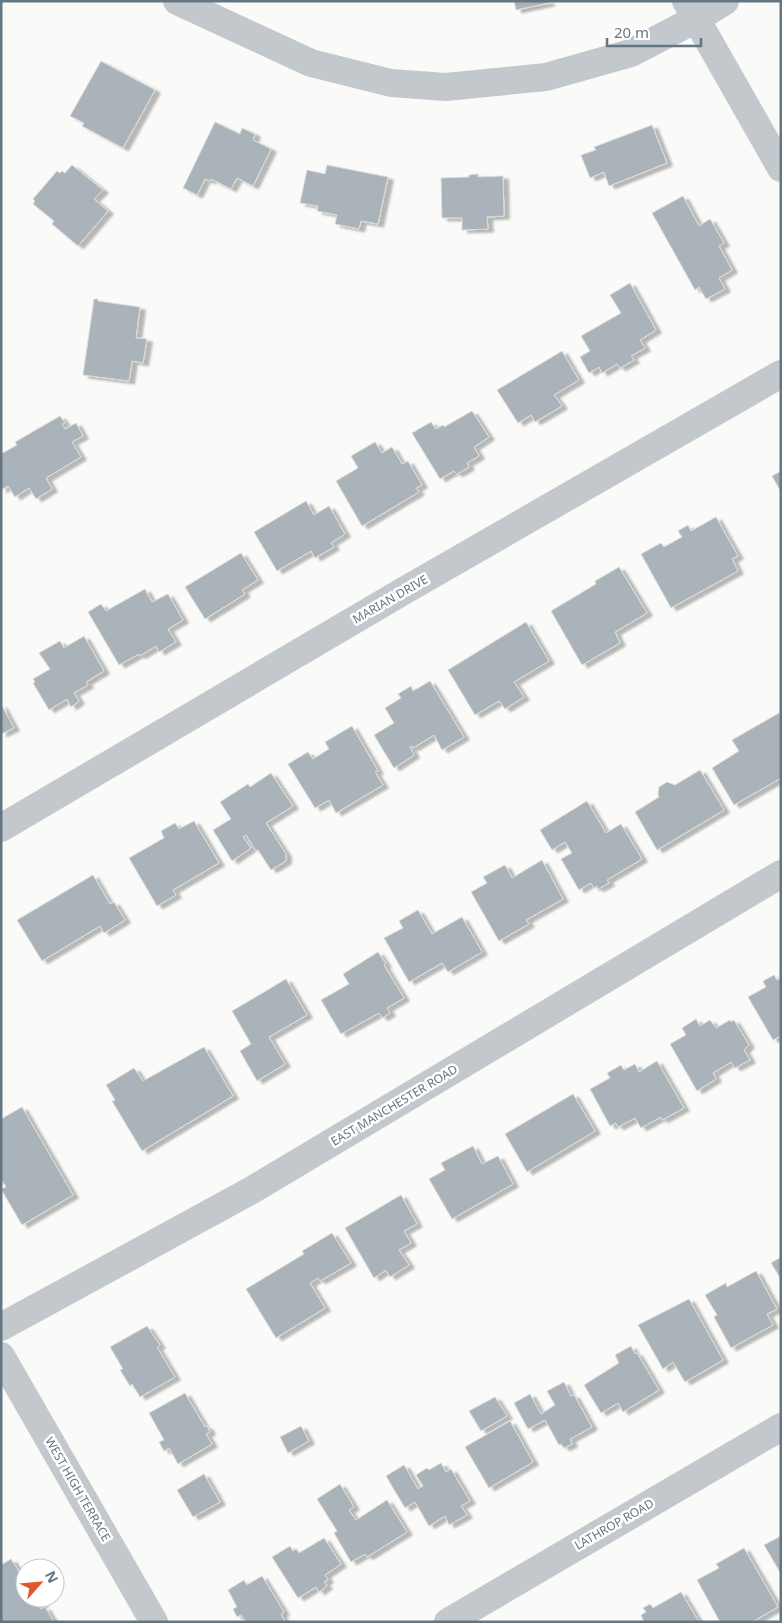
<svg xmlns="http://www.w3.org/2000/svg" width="782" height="1623" viewBox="0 0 782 1623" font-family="'Noto Sans',sans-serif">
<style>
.building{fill:#aab3b9;stroke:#dcdcda;filter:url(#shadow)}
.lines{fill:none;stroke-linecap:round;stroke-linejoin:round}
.street{stroke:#c3c8cc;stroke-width:28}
.labels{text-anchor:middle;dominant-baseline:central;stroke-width:5;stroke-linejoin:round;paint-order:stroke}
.street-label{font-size:12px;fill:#657683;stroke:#fff}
</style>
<defs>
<filter id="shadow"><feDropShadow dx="5.5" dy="3" stdDeviation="1" flood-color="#0004"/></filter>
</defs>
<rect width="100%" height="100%" fill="#fafaf8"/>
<!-- building -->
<path class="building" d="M514,1H549V3L516,10Z
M101,61L155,90L123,148L82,126L84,123L70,116Z
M215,122L240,134L242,128L255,134L253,140L271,149L253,186L237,178L231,189L211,179L210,181L205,179L197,195L183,188Z
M652,125L667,163L609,186L604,172L590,178L581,155L596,150L594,147Z
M72,165L103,190L94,199L108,211L78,246L52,224L54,221L33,204L35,201L33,199L57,171L60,173L62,171L65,173Z
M327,165L388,177L378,224L361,221L359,229L335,224L337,215L317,211L318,206L300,203L307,170L325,174Z
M478,174V177L503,176L504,216L487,217L488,229L462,230V218H442L441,178L469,177V175Z
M683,196L699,226L710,219L724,243L719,246L732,270L719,278L725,289L706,299L699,287L695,290L652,213Z
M630,283L656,330L640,340L645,348L631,356L634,360L620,368L617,364L602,373L599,367L589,373L580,357L590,351L581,336L621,313L610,295Z
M94,299H98V301L140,307L136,338L147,339L143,363L132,361L129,381L83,375Z
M562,351L579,380L554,395L562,406L535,422L531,415L518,423L497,390Z
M472,411L489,437L474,447L479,456L467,463L469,467L457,474L454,471L440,479L412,433L431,422L436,429L443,425L444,427Z
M60,416L65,423L62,424L65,429L76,423L83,436L72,442L81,457L46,478L52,489L36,499L29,488L15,497L8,486L1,490V454L17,445L15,442Z
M375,442L382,453L392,447L402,464L408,461L422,485L416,488L419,492L362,526L336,481L358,468L351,456Z
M781,471V492L772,476Z
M306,501L314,515L329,506L345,534L331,543L334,547L315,558L311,551L277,571L254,532Z
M716,517L738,556L732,559L738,571L671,608L641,554L661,543L664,547L682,537L678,531L688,525L691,531Z
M241,553L258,580L242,590L245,594L205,619L185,587Z
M619,567L647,613L615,632L620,643L582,665L551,611L596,584L595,581Z
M145,589L152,602L168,594L183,620L168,629L176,642L159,652L156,646L140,656L139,654L119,665L88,612L101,604L106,611Z
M526,622L549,661L514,682L524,697L505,709L499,701L475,715L448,670Z
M84,636L104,671L86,682L88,685L74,693L79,701L71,707L67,699L49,710L33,683L35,682L33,679L50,669L39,653L60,641L64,648Z
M430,681L464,737L442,750L434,735L413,748L412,746L410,747L414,755L394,768L374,735L394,723L385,708L401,698L398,694L411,686L413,691Z
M1,704L14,728L1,734Z
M779,713L781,715V778L734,805L712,768L739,751L732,740Z
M352,726L378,771L375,772L383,785L336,813L329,800L315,808L288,764L308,752L313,759L329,749L325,742Z
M700,770L724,810L657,850L635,812L659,797L658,794L659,787L667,782L675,785Z
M271,773L293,806L266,823L286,854V861L271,870L258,850L256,851L246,835L243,837L251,848L232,861L213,830L231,819L220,802L248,784L250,787Z
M587,801L606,833L621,824L642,859L607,880L609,883L598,889L597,886L594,888L591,883L579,890L561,859L572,853L565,842L552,850L540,830Z
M194,821L219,863L173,890L176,895L157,906L129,858L164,838L161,831L175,823L179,829Z
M542,860L563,899L526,920L529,924L499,941L471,892L487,883L483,877L505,865L512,878Z
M93,875L110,904L114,902L125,920L104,933L100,926L42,961L17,920Z
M418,910L432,934L462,917L482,952L448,972L442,963L409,982L384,938L403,928L399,921Z
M378,952L386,964L384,965L404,998L387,1008L390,1013L382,1018L379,1013L341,1034L321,1000L349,984L343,974Z
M774,975L777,980L781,978V1036L773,1040L748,997L766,987L763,981Z
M286,979L307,1015L269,1037L285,1064L257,1081L240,1051L251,1044L232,1011Z
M696,1019L700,1026L710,1020L716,1028L730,1020L731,1022L734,1020L749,1045L744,1050L750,1060L735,1068L731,1062L713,1073L716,1079L697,1091L670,1044L686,1035L682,1028Z
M204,1047L233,1096L142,1151L112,1101L115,1100L106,1085L134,1068L143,1081Z
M657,1061L684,1108L662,1120L661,1117L641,1128L635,1118L618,1127L616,1123L610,1126L590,1089L610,1078L607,1073L621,1065L624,1070L635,1064L639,1072Z
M573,1094L595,1131L527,1172L505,1134Z
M22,1107L73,1195L22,1225L1,1189L6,1187L1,1179V1119Z
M473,1146L482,1164L498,1156L513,1184L452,1219L429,1179L445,1170L441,1163Z
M401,1195L417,1224L404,1231L411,1243L399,1250L409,1265L390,1277L386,1270L374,1278L345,1228Z
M332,1233L351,1263L320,1281L318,1278L310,1283L325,1308L276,1338L246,1289L304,1254L302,1251Z
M781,1257V1279L771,1263Z
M756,1271L777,1309L767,1314L773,1325L731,1348L714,1317L717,1315L705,1295L726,1283L727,1287Z
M689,1299L723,1360L685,1382L673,1362L663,1369L638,1325Z
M147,1326L160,1345L157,1347L175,1377L140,1397L132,1384L130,1386L120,1370L123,1369L110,1347Z
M631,1346L635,1354L637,1353L659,1390L623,1412L618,1403L601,1413L584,1385L619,1363L615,1355Z
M564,1382L571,1396L574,1395L592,1427L570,1439L572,1444L564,1448L561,1444L559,1445L545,1420L528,1429L514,1403L530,1394L541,1414L555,1405L547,1391Z
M185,1393L205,1427L207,1426L210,1432L206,1434L212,1444L178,1464L169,1448L164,1451L159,1442L164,1440L149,1413Z
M495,1397L507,1416L481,1431L469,1411Z
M510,1421L533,1462L489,1488L465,1447Z
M301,1426L309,1441L288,1453L280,1437Z
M441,1463L446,1472L451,1469L470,1501L461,1506L467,1515L449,1525L445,1516L429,1526L415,1502L405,1508L386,1476L404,1465L418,1489L423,1486L416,1475L427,1468L429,1470Z
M204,1474L220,1502L193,1517L177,1490Z
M340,1484L354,1507L349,1510L356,1520L387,1500L407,1532L367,1557L365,1554L351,1562L334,1533L337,1531L317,1499Z
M781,1536V1574L764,1545Z
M324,1538L341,1564L325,1575L328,1580L324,1582L327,1586L319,1592L316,1587L298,1598L272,1557L290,1546L293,1551L296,1549L299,1553Z
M744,1548L778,1607L752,1622H720L697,1580L719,1568L716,1564Z
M11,1559L25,1581V1598H39L43,1604L39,1606L41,1609L45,1607L54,1622H1V1565Z
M262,1576L284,1612L281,1614L285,1622H246L241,1615L237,1617L233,1609L237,1607L228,1590L244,1580L247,1585Z
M681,1592L699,1622H644L641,1615L646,1612L643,1608L650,1604L653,1608Z"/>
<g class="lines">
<!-- street -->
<path class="street" d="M177,1L311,63L391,83L446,87L546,77L631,53L696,19L725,1
M686,1L781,168
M1,828L407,589L781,374
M1,1327L252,1190L781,874
M1,1356L154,1622
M448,1622L781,1427"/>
</g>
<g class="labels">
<!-- street labels -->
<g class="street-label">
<text transform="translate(390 599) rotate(-30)">MARIAN DRIVE</text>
<text transform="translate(394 1105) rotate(-31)">EAST MANCHESTER ROAD</text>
<text transform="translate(78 1489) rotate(60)">WEST HIGH TERRACE</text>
<text transform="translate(614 1524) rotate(-30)">LATHROP ROAD</text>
</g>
</g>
<!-- border -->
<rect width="782" height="1623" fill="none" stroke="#657683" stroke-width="5"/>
<!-- north arrow -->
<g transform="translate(40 1583) rotate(63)"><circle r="24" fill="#ffffff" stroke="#c1c8cd"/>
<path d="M0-4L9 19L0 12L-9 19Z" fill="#e4572e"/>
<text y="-8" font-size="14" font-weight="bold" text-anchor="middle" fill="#657683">N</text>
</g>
<!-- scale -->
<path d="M607 38v8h94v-8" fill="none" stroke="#657683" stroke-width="2.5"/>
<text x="614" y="38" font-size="15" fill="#657683" stroke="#ffffff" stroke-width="4" paint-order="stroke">20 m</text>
</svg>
